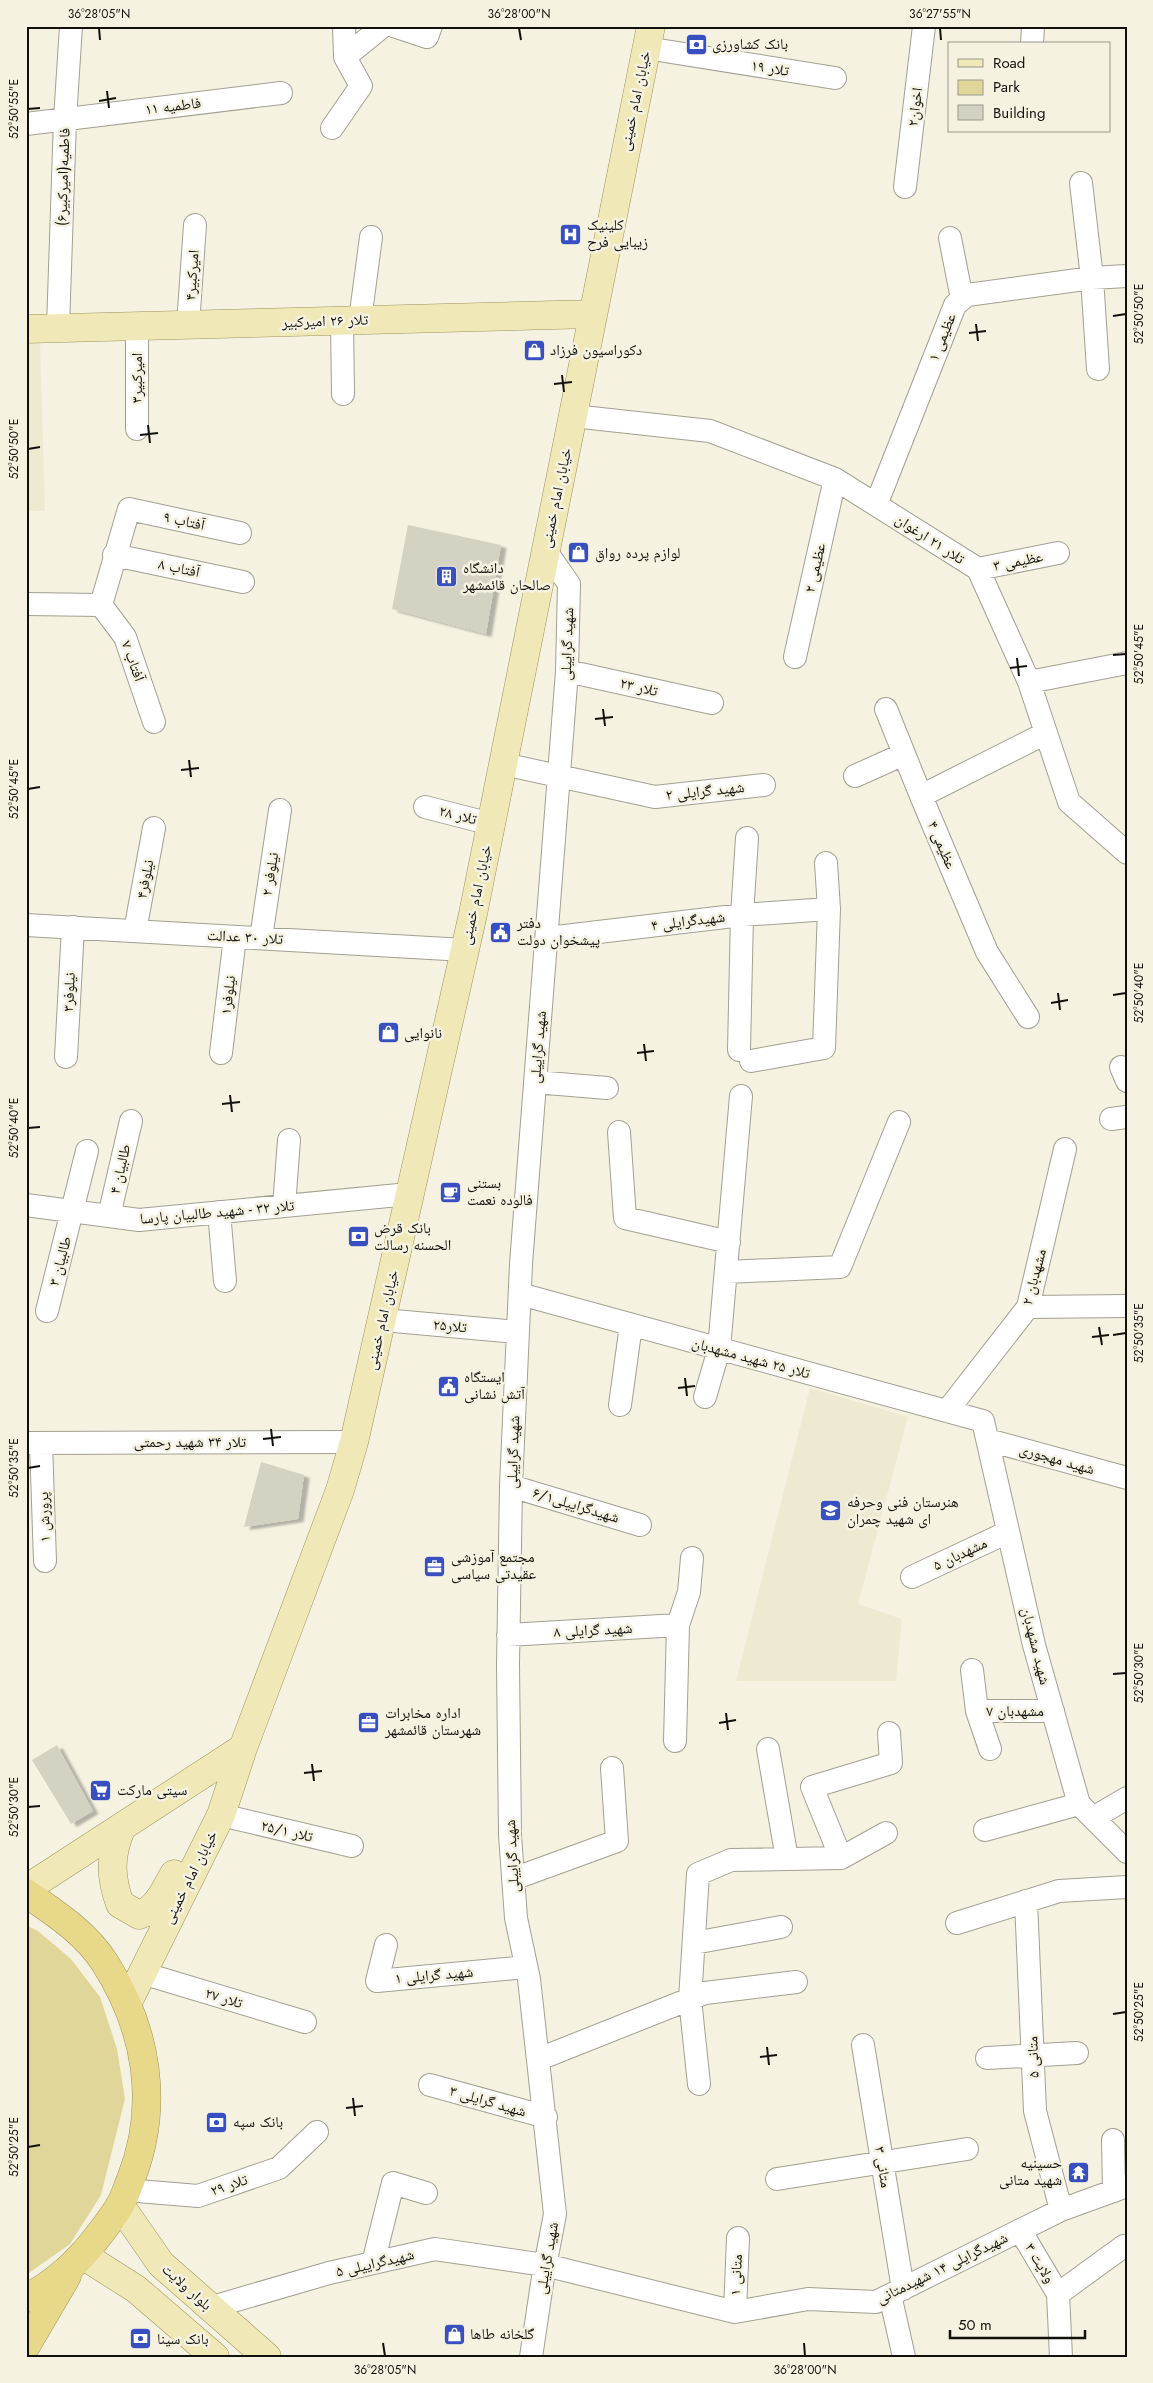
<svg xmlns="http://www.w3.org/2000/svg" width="1153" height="2383" viewBox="0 0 1153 2383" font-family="Jost,'Noto Naskh Arabic',sans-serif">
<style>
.built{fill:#eeead2}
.green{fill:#e1d69a}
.building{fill:#d4d2c2;filter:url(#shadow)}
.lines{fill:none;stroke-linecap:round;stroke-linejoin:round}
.minor-casing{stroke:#a2a091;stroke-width:24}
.major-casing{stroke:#9c935d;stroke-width:29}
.highway-casing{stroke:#9c935d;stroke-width:29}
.minor{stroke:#fff;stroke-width:22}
.major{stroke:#f1e8b8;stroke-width:28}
.highway{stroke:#e7d989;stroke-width:28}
.ticks{fill:none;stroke:#12110c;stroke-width:2}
.labels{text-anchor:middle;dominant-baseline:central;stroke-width:5;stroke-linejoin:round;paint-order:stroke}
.poi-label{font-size:15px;fill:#12110c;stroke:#f5f2e2;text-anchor:start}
.street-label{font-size:15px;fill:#12110c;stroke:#f5f2e2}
.neatline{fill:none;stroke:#12110c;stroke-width:2}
.ticks-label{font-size:12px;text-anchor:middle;fill:#12110c}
</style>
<defs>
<filter id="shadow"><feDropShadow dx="5.5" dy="3" stdDeviation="1" flood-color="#0004"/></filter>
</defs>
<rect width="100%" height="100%" fill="#f5f2e2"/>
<!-- built -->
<path class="built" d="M26,339H40L45,511H26Z
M810,1388L908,1417L858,1604L902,1619L896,1681H736Z"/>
<!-- green -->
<path class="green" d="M26,1925L38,1931L71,1959L100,1997L117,2049L125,2099L101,2195L70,2244L26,2275Z"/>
<!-- building -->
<path class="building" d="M408,525L501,545L486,634L392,609Z
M261,1462L304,1475L298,1519L244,1527Z
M57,1745L93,1811L71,1824L32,1760Z"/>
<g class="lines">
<defs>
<path id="minor" d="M394,26L427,37L431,26
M1032,44L1033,26
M646,48L835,78
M345,57L383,26
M26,124L281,93
M332,128L361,86L345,57L344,26
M1081,183L1092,278L1098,369
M905,187L924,26
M950,238L962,299
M360,320L371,237
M342,321L343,394
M188,325L195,225
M137,326V429
M58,328L65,119L71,26
M573,416L710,431L835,479L978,569L1029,682L1069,802L1127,853
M876,505L955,305L967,295L1092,278L1127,276
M114,555L243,582
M978,569L1058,553
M26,604L101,605
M101,605L129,509L240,533
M101,605L125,637L154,722
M795,657L835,479
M567,671L712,703
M1029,682L1127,663
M886,709L921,796
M503,764L655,797L764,785
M855,776L904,754
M425,807L491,824
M26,925L465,950
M135,931L154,828
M261,938L280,810
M548,938L742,915L829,909
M1028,1017L987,952L921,796L1046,733
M739,1050L742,915L747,838
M221,1053L235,937
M66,1057L73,927
M751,1061L824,1048L829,909L826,863
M1121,1067L1127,1081
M535,1082L607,1088
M1111,1119L1126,1117
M619,1132L625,1218L729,1242
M26,1205L139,1220L409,1194
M284,1206L289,1140
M219,1212L225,1281
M109,1216L131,1121
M727,1272L840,1267L899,1122
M520,1294L983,1421L1034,1645L1079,1804L1127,1852
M1028,1307L1127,1306
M47,1311L87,1151
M383,1320L517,1332
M705,1397L719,1349L741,1096
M620,1405L631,1325
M947,1411L1028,1307L1065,1149
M988,1440L1127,1478
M26,1443L354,1442
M41,1443L45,1561
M511,1486L640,1525
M912,1577L1008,1532
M508,1635L678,1625
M972,1670L977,1711L990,1749
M977,1711H1053
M675,1741L678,1625L689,1592L692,1558
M768,1749L787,1859
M221,1815L352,1846
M1093,1818L1127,1798
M985,1830L1079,1804
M841,1858L812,1787L891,1763L889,1733
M513,1879L617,1841L612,1768
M1026,1901L1035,2111L1061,2210
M957,1923L1059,1891L1127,1887
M694,1943L781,1927
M386,1945L377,1981L526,1967
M142,1973L305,2022
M863,2045L903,2289
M987,2058L1077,2053
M539,2059L705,1993L796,1982
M699,2084L690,1999L698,1874L731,1860L841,1858L886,1833
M430,2085L546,2117
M1113,2140L1114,2191
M777,2179L967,2149
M126,2190L198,2196L279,2168L317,2132
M1020,2230L1058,2294L1061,2357
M373,2263L393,2183L426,2193
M1058,2294L1124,2246
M890,2295L904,2357
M209,2308L329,2273L435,2249L545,2265L735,2312L808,2299L876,2302L1061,2210L1127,2186
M735,2312L738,2238
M531,2357L543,2277L555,2214L529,1979L516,1918L510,1835L508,1665L511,1486L521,1264L567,671L569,584L546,551"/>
<path id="major" d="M26,329L592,314
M121,1829C110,1855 110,1877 120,1904L139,1915C157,1910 165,1889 174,1874
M26,1889L243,1748
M128,2002L221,1815L243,1748L340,1490L354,1442L473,914L651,26
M120,2205L161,2264L267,2357
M84,2256L136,2289L215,2357"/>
<path id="highway" d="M26,1893C55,1913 86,1933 105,1963C147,2029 160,2105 131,2179C127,2188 124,2199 119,2207C114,2215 108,2223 102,2231C82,2258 57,2283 26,2298
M26,2346L67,2276"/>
</defs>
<!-- minor casing -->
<use href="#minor" class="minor-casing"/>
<!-- major casing -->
<use href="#major" class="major-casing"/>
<!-- highway casing -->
<use href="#highway" class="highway-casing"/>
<!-- minor -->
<use href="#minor" class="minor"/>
<!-- major -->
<use href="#major" class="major"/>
<!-- highway -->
<use href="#highway" class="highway"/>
</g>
<!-- ticks -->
<path class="ticks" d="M99,28L100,40M519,28L521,40M940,28L941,40M107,91L109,108M99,101L116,98M28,109L40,108M1113,316L1126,314M976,324L978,341M969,333L986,331M562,375L564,392M554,384L572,382M148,425L150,443M140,435L158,433M28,449L40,447M1113,655L1126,654M1017,658L1019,676M1010,668L1027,666M603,709L605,726M595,719L613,717M189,760L191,777M181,770L199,768M28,789L40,787M1058,993L1060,1010M1113,995L1126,993M1051,1003L1068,1000M644,1044L646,1061M637,1053L654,1051M230,1095L232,1112M222,1104L240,1102M28,1128L40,1127M1099,1327L1102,1345M1113,1335L1126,1333M1092,1337L1109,1335M685,1378L687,1396M678,1388L695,1386M271,1429L273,1446M263,1439L281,1437M28,1468L40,1466M1113,1674L1126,1673M726,1713L728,1730M719,1723L736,1720M312,1764L314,1781M304,1773L322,1771M28,1807L40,1806M1113,2014L1126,2012M767,2047L769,2065M760,2057L777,2055M353,2098L355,2116M346,2108L363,2106M28,2147L40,2145M383,2343L385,2356M804,2343L805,2356"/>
<!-- icons -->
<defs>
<symbol id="bank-square" viewBox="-11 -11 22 22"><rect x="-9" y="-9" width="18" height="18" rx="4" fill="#384fc1" stroke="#f5f2e2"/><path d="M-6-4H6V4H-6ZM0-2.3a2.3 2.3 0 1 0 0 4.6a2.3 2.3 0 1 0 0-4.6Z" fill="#fff"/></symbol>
<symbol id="hospital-square" viewBox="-11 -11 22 22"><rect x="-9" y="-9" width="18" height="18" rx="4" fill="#384fc1" stroke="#f5f2e2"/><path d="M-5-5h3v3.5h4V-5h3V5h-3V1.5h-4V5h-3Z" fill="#fff"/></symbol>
<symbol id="shop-square" viewBox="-11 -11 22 22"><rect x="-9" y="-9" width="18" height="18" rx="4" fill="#384fc1" stroke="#f5f2e2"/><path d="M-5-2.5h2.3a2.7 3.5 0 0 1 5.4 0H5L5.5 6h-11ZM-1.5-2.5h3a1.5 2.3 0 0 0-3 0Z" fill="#fff"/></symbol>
<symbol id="building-square" viewBox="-11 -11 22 22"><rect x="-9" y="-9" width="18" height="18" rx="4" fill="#384fc1" stroke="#f5f2e2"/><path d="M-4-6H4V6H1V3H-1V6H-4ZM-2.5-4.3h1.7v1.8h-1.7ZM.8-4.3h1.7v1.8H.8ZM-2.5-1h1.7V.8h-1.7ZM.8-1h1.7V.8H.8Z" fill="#fff"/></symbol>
<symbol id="civic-square" viewBox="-11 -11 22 22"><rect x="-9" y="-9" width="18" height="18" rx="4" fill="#384fc1" stroke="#f5f2e2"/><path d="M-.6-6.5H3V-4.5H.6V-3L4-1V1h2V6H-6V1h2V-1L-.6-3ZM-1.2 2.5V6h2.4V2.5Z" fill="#fff"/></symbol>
<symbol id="cafe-square" viewBox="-11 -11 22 22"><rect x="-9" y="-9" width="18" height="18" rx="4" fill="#384fc1" stroke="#f5f2e2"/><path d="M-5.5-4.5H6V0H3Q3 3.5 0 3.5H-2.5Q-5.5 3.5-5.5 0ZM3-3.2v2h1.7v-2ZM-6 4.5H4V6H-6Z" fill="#fff"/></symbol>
<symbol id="school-square" viewBox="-11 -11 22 22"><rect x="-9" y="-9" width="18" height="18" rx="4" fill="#384fc1" stroke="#f5f2e2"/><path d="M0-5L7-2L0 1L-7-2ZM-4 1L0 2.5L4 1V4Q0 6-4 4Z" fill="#fff"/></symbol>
<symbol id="office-square" viewBox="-11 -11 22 22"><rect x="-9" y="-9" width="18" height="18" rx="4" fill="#384fc1" stroke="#f5f2e2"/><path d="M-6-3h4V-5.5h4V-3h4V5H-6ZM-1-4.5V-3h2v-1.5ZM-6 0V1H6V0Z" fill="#fff"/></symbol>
<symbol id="supermarket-square" viewBox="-11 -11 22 22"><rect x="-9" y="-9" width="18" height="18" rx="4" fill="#384fc1" stroke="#f5f2e2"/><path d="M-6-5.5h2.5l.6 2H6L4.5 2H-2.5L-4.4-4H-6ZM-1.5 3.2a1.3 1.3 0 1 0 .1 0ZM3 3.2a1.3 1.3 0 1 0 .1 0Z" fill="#fff"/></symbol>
<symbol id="temple-square" viewBox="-11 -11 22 22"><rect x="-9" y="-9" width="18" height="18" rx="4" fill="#384fc1" stroke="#f5f2e2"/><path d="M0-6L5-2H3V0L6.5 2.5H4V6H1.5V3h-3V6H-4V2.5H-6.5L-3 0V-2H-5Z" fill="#fff"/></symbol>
</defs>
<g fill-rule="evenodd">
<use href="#bank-square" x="684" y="32" width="25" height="25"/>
<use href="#hospital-square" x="558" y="222" width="25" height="25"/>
<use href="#shop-square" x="522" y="338" width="25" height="25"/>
<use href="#shop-square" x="566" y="540" width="25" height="25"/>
<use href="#building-square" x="434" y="564" width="25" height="25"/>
<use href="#civic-square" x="488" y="920" width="25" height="25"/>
<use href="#shop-square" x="376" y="1020" width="25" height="25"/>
<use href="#cafe-square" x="438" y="1180" width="25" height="25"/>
<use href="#bank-square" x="346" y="1224" width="25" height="25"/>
<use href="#civic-square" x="436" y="1374" width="25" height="25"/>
<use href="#school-square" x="818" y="1498" width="25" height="25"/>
<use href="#office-square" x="422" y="1554" width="25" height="25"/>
<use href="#office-square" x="356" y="1710" width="25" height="25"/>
<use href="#supermarket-square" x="88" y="1778" width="25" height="25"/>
<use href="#bank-square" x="204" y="2110" width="25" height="25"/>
<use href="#temple-square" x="1066" y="2160" width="25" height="25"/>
<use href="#shop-square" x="442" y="2322" width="25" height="25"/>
<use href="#bank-square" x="128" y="2326" width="25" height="25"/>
</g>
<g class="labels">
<!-- poi labels -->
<g class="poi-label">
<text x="712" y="44">بانک کشاورزی</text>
<text x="587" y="225">کلینیک<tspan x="587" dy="17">زیبایی فرح</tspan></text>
<text x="550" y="350">دکوراسیون فرزاد</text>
<text x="595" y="553">لوازم پرده رواق</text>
<text x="463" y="568">دانشگاه<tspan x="463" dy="17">صالحان قائمشهر</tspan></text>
<text x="517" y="923">دفتر<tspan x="517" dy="17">پیشخوان دولت</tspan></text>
<text x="404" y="1033">نانوایی</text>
<text x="467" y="1183">بستنی<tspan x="467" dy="17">فالوده نعمت</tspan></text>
<text x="374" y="1228">بانک قرض<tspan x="374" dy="17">الحسنه رسالت</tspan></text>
<text x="464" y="1377">ایستگاه<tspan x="464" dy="17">آتش نشانی</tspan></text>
<text x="847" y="1502">هنرستان فنی وحرفه<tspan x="847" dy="17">ای شهید چمران</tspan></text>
<text x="451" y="1557">مجتمع آموزشی<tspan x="451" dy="17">عقیدتی سیاسی</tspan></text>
<text x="385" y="1713">اداره مخابرات<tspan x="385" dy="17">شهرستان قائمشهر</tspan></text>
<text x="117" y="1790">سیتی مارکت</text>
<text x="233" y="2122">بانک سپه</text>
<text x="1062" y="2163" text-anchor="end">حسینیه<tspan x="1062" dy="17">شهید متانی</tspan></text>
<text x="470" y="2334">گلخانه طاها</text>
<text x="157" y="2339">بانک سینا</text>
</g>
<!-- street labels -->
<g class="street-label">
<text transform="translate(770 68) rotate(9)">تلار ۱۹</text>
<text transform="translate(635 101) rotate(-78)">خیابان امام خمینی</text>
<text transform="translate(173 106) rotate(-7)">فاطمیه ۱۱</text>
<text transform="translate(915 107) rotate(-83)">اخوان۲</text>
<text transform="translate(63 177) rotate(-88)">فاطمیه(امیرکبیر۶)</text>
<text transform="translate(192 275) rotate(-86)">امیرکبیر۴</text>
<text transform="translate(325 321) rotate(-2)">تلار ۲۶ امیرکبیر</text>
<text transform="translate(942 337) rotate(-68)">عظیمی ۱</text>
<text transform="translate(137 378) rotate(-90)">امیرکبیر۳</text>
<text transform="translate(556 498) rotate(-78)">خیابان امام خمینی</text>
<text transform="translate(184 521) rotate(12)">آفتاب ۹</text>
<text transform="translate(930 539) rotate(33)">تلار ۲۱ ارغوان</text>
<text transform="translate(1018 561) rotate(-11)">عظیمی ۳</text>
<text transform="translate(179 568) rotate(12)">آفتاب ۸</text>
<text transform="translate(815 568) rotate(-77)">عظیمی ۲</text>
<text transform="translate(567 644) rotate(-88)">شهید گراییلی</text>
<text transform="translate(133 661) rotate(70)">آفتاب ۷</text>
<text transform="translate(639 687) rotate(13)">تلار ۲۳</text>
<text transform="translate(705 791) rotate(-6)">شهید گرایلی ۲</text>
<text transform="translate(458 815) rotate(14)">تلار ۲۸</text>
<text transform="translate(942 845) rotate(67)">عظیمی ۴</text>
<text transform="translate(270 874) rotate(-81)">نیلوفر ۲</text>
<text transform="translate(145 879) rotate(-79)">نیلوفر۴</text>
<text transform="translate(476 895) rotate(-78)">خیابان امام خمینی</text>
<text transform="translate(688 921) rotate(-7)">شهیدگرایلی ۴</text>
<text transform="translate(245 937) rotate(3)">تلار ۳۰ عدالت</text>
<text transform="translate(69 992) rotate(-87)">نیلوفر۳</text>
<text transform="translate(228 995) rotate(-83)">نیلوفر۱</text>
<text transform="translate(538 1047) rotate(-85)">شهید گراییلی</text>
<text transform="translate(120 1169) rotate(-77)">طالبیان ۴</text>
<text transform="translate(217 1212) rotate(-5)">تلار ۳۲ - شهید طالبیان پارسا</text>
<text transform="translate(60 1261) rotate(-75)">طالبیان ۳</text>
<text transform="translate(1034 1277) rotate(-75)">مشهدبان ۲</text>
<text transform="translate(382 1320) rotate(-77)">خیابان امام خمینی</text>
<text transform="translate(450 1326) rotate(5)">تلار۲۵</text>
<text transform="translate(751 1358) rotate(15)">تلار ۲۵ شهید مشهدبان</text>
<text x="190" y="1442">تلار ۳۴ شهید رحمتی</text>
<text transform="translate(513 1452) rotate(-88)">شهید گراییلی</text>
<text transform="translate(1057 1459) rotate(16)">شهید مهجوری</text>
<text transform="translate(576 1505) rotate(17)">شهیدگراییلی۶/۱</text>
<text transform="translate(44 1517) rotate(-92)">پرورش ۱</text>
<text transform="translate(960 1554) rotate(-25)">مشهدبان ۵</text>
<text transform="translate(593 1630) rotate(-3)">شهید گرایلی ۸</text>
<text transform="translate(1036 1646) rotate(76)">شهید مشهدبان</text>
<text x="1015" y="1711">مشهدبان ۷</text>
<text transform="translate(287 1831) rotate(13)">تلار ۲۵/۱</text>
<text transform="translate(512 1856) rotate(-93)">شهید گراییلی</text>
<text transform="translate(190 1877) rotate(-63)">خیابان امام خمینی</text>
<text transform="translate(434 1975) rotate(-5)">شهید گرایلی ۱</text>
<text transform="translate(224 1998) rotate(17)">تلار ۲۷</text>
<text transform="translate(1033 2057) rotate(-92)">متانی ۵</text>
<text transform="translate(488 2101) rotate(16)">شهید گرایلی ۳</text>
<text transform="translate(883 2167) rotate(81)">متانی ۳</text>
<text transform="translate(229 2185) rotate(-19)">تلار ۲۹</text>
<text transform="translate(547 2258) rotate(-80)">شهید گراییلی</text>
<text transform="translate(375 2263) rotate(-13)">شهیدگراییلی ۵</text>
<text transform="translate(1040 2263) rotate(59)">ولایت ۳</text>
<text transform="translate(942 2268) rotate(-26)">شهیدگرایلی ۱۴ شهیدمتانی</text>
<text transform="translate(736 2275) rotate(-87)">متانی ۱</text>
<text transform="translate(187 2287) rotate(42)">بلوار ولایت</text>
</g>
</g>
<!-- border -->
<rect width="1153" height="2383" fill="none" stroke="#f5f2e2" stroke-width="55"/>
<!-- legend -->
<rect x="948" y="42" width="162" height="90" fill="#f5f2e2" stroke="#9a988c"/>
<rect x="958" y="59" width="25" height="8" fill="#f1e8b8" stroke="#9a988c"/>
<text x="993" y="68" font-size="15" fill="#12110c">Road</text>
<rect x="958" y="80" width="25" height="15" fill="#e1d69a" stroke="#9a988c"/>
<text x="993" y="92" font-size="15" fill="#12110c">Park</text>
<rect x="958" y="105" width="25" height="15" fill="#d4d2c2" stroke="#9a988c"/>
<text x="993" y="118" font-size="15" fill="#12110c">Building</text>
<!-- scale -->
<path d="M950 2330v8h135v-8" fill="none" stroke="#12110c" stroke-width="2.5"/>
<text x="958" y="2330" font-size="15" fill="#12110c" stroke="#f5f2e2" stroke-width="4" paint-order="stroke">50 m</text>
<rect x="28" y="28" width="1098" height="2328" class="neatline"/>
<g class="ticks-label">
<text x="99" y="18">36°28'05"N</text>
<text x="519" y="18">36°28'00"N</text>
<text x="940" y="18">36°27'55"N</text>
<text transform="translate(14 109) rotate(-90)" y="4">52°50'55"E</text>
<text transform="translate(1139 314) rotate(-90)" y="4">52°50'50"E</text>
<text transform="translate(14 449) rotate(-90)" y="4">52°50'50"E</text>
<text transform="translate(1139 654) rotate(-90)" y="4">52°50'45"E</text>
<text transform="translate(14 789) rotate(-90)" y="4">52°50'45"E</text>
<text transform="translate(1139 993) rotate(-90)" y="4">52°50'40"E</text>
<text transform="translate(14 1128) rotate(-90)" y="4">52°50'40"E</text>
<text transform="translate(1139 1333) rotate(-90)" y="4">52°50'35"E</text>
<text transform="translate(14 1468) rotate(-90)" y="4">52°50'35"E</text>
<text transform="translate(1139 1673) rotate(-90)" y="4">52°50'30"E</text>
<text transform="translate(14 1807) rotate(-90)" y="4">52°50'30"E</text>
<text transform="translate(1139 2012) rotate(-90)" y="4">52°50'25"E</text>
<text transform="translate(14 2147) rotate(-90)" y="4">52°50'25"E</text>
<text x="385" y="2374">36°28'05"N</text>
<text x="805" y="2374">36°28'00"N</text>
</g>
</svg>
